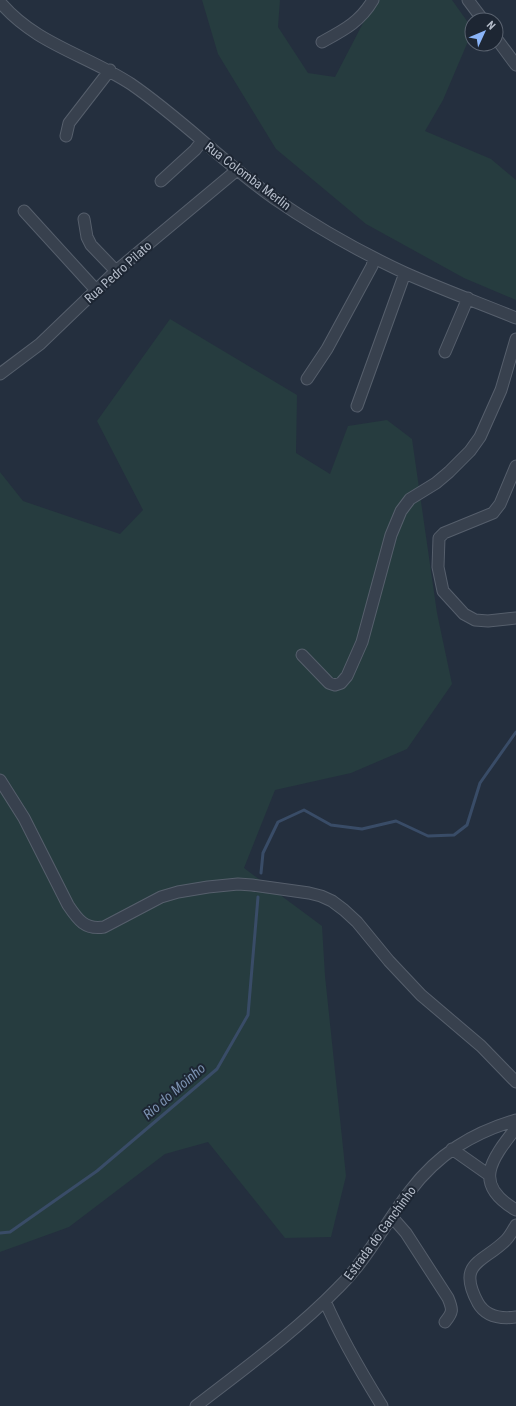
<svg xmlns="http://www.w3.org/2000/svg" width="516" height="1406" viewBox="0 0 516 1406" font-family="'Roboto Condensed',sans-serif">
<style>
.green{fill:#263c3f}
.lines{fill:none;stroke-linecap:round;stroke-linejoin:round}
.stream{stroke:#394c67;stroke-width:3}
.minor-casing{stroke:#565f6c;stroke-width:13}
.minor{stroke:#38414e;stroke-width:11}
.labels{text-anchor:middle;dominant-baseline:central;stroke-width:4;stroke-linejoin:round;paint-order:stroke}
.street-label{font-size:13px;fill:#b4bcc9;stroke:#1d2633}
.water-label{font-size:14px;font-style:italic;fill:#7c92b1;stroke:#1d2633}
</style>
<rect width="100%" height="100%" fill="#242f3e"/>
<!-- green -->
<path class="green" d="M202,0H280L278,27L308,73L335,77L362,25L377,0H452L472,28V32L443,100L425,131L491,159L516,180V300L464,278L366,224L276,149L218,54Z
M170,319L297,395L296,453L330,474L348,426L387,420L412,439L437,613L452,684L407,749L351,773L275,790L244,868L322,926L325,976L346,1176L331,1237L285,1238L208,1142L165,1154L69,1227L0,1252V472L23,501L120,534L143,510L97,421Z"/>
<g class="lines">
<!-- stream -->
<path class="stream" d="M261,873L263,853L278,822L304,810L331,825L362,829L396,821L428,836L454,835L467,825L480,783L516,732
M0,1233L10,1232L97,1171L217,1069L248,1015L258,897"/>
<defs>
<path id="minor" d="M468,0L483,20
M0,2C35,44 87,55 131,84C182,119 225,164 275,199C316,227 360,252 405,273C441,289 479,303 516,318
M496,38L516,65
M322,42C344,30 360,22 373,0
M66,136L69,123L110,70
M161,181L195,150L202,141
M24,211L96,290
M84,219L87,237L91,245L116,271
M445,352L468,298
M0,374L40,344L116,271L237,170
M307,379L327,349L372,266L374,258
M357,406L405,273
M516,466L500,504L493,513L444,533L439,538L438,567L443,591L464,614L475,620L488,621L516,618
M302,655L329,683L335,685L341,683L347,676L362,642L391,535L401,511L410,499L436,483L449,472L470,451L480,437L501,390L516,339
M0,780L24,818L68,905C78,920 85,930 104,927L161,897L178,892L208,887L238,884L252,885L309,893L321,896L332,901L344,910L357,922L389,961L421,995L481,1046L516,1082
M516,1128C491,1160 472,1184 516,1210
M452,1149L489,1175
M392,1217L406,1233L448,1298C453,1310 453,1312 445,1322
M516,1225C513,1230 510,1236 506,1240C483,1263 456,1262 478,1303C486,1317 501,1319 516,1317
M325,1301C341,1338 361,1372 382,1406
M196,1406C245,1368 295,1332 338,1288C368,1259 385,1223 410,1191C438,1154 472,1133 516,1120"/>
</defs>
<!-- minor casing -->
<use href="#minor" class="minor-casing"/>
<!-- minor -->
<use href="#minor" class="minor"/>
</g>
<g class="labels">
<!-- street labels -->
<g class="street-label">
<text transform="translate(248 176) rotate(37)">Rua Colomba Merlin</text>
<text transform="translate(118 272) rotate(-42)">Rua Pedro Pilato</text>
<text transform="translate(380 1233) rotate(-54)">Estrada do Ganchinho</text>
</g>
<!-- water labels -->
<g class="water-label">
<text transform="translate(174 1091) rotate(-41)">Rio do Moinho</text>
</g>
</g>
<!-- north arrow -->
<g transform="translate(484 32) rotate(46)"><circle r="19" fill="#1d2633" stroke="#59626f"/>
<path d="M0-3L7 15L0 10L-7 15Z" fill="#8ab4f8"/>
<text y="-6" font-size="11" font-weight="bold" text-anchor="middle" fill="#b4bcc9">N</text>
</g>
</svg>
